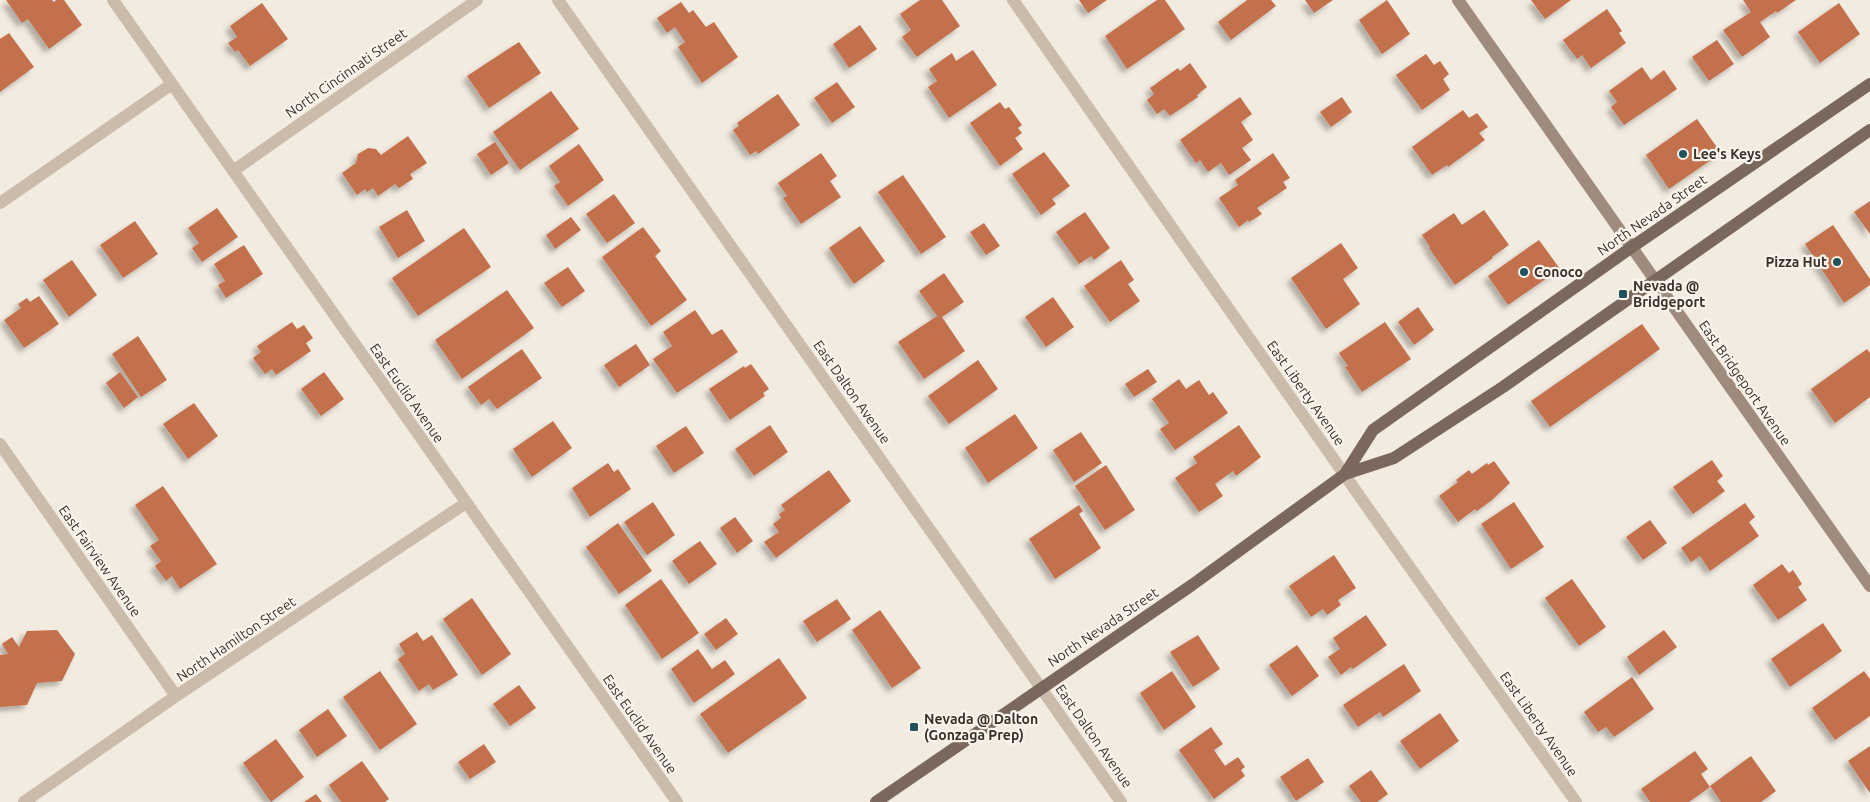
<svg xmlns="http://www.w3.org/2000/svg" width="1870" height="802" viewBox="0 0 1870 802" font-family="Ubuntu,sans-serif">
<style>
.building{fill:#c3704d;filter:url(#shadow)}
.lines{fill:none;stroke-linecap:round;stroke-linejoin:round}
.street{stroke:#cbbbab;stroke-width:12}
.secondary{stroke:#9e8b7d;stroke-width:12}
.primary{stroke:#7a685c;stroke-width:12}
.poi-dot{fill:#20535a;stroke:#faf4ec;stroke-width:2}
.labels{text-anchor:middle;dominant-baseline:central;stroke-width:4.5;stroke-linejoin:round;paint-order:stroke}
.street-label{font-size:14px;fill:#39302a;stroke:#faf4ec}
.poi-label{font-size:14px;font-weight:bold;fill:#39302a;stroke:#faf4ec;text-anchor:start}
</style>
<defs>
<filter id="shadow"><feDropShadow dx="-4.5" dy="4.5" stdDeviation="2.5" flood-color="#0004"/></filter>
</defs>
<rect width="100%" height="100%" fill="#f2ebe0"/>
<!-- building -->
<path class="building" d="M6,0H52L54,2L56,0H64L82,25L49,49L28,19L22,23Z
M920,0H942L960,26L917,57L902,37L911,30L900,14Z
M1079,0H1107L1088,13Z
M1157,0H1165L1185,29L1127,69L1105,36Z
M1247,0H1271L1276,6L1231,40L1218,22Z
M1305,0H1333L1314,13Z
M1387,0L1410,34L1382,54L1359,20Z
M1531,0H1571L1545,19Z
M1743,0H1796L1777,13L1776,11L1760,22L1770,37L1742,57L1723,30L1751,12Z
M681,2L689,13L693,10L706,27L714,22L738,57L702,83L678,47L685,42L675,27L667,33L657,18Z
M262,3L288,39L250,66L238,50L235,52L228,43L237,37L230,26Z
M1839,3L1860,34L1820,63L1798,32Z
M1607,9L1622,31L1619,33L1626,43L1591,68L1582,55L1577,59L1563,40Z
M860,25L877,49L849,68L833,44Z
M9,33L34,67L0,92V39Z
M1717,40L1734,64L1709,81L1692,57Z
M519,42L541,73L489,108L467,76Z
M973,50L997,85L949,118L928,87L937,81L929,69L952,53L956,61Z
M1426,54L1434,65L1440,61L1449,74L1443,79L1450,90L1422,110L1396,75Z
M1190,63L1207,87L1197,95L1198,97L1170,116L1164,109L1157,114L1147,100L1154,94L1150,88L1178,68L1180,71Z
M1642,67L1651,80L1664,70L1677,89L1624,125L1611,107L1617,102L1609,91Z
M837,82L855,107L832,123L814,98Z
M551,91L579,129L520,170L493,132Z
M778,94L800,125L758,154L756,151L750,155L733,130L739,126L737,123Z
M1240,97L1252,114L1241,122L1253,140L1242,148L1251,160L1229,175L1221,163L1208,172L1200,160L1196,163L1180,140Z
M1342,97L1352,112L1331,127L1320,112Z
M1000,102L1005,109L1009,107L1022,125L1018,128L1022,133L1015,138L1023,149L1000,166L970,123Z
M1463,110L1469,118L1477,113L1488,127L1479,133L1485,140L1448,167L1447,165L1432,175L1412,147Z
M1697,119L1721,153L1669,189L1646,155Z
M408,136L427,163L410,174L413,179L399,188L395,184L378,196L373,188L367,192L365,189L357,195L342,173L356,163L358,154L368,148L376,149L381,155Z
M495,142L509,163L491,175L477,154Z
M579,144L604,180L568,206L554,186L560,182L549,166Z
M1044,152L1070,186L1052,199L1056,204L1041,215L1012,174Z
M821,153L837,176L830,181L841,197L801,224L783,198L787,196L778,183Z
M1273,153L1290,178L1283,182L1287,188L1257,208L1262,214L1249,222L1248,220L1239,227L1219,198L1238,185L1235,180Z
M903,175L946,237L921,254L878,192Z
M614,194L635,223L607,243L586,214Z
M1870,201V234L1854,212Z
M217,208L238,237L202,262L192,248L199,243L188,228Z
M407,210L425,241L398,258L379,227Z
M1484,210L1509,245L1492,257L1493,258L1455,285L1429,248L1430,247L1422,235L1454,213L1462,225Z
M1085,212L1110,248L1094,260L1091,256L1079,264L1056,232Z
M571,217L581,230L555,249L546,235Z
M135,221L158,254L123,278L100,245Z
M984,223L1000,246L986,255L970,232Z
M1833,225L1870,279V285L1844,303L1805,244Z
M860,226L885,261L854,284L829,248Z
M643,227L661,251L655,256L687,300L651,326L602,257Z
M464,228L491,267L418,316L392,278Z
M1539,240L1560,269L1508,305L1488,276Z
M1341,243L1358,268L1343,279L1360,304L1326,329L1291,278Z
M244,245L263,274L226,298L218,285L225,281L214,264Z
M72,260L97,295L69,317L43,280Z
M1121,260L1134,280L1128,284L1140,301L1110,322L1084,286Z
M568,267L585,291L562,307L544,283Z
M944,273L964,302L942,317L965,351L924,379L898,342L937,316L919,291Z
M507,290L534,328L462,379L435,340Z
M39,296L59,324L24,348L4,320L21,308L18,304L27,298L30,302Z
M1053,297L1074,327L1046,347L1025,317Z
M1418,307L1434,330L1414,345L1398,322Z
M695,310L712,335L722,329L738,352L677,393L653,359L672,346L663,332Z
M292,322L297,329L304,325L313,338L306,343L311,351L276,375L272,369L265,374L253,358L261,352L257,346Z
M1385,322L1411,359L1362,392L1345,367L1348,366L1339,353Z
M1642,324L1660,349L1550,427L1531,401Z
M138,336L167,380L141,397L112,354Z
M636,344L650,365L619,387L604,365Z
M522,349L542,378L497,409L489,399L481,405L468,387Z
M1867,349L1870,353V397L1835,423L1811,389Z
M978,360L998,389L949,424L928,396Z
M751,364L769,389L763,393L765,396L730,420L709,389L744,366L745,368Z
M1148,369L1157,382L1134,397L1125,384Z
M120,372L138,397L124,408L106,383Z
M324,372L344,399L321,416L301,389Z
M1179,379L1186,389L1199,380L1209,395L1213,392L1228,413L1175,450L1160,429L1169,423L1152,399Z
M194,403L218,436L188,459L163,424Z
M1015,414L1038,448L988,483L965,448Z
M553,421L572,448L532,477L513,449Z
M770,425L788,452L754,476L735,449Z
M1239,425L1261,457L1236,476L1233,471L1215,484L1223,496L1199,512L1175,478L1197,463L1193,457Z
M686,426L704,453L674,473L656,446Z
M1081,432L1102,463L1074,482L1053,450Z
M1712,460L1723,476L1717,481L1725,491L1693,514L1673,487Z
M1494,461L1510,483L1492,500L1477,511L1475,509L1458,522L1439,496L1458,482L1456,480L1469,470L1472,474L1487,463L1488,465Z
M608,463L614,472L618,469L631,489L590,517L572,488Z
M1106,465L1135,510L1105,530L1075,486Z
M829,470L851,501L776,558L764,542L779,532L773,524L781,518L779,514L785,510L781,505Z
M163,486L217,564L180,589L172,576L166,581L155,566L161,561L150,546L159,540L135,505Z
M653,502L675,535L647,555L624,522Z
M1514,502L1544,547L1511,569L1481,524Z
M1745,503L1755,517L1749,522L1759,536L1710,571L1700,556L1691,562L1681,548Z
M1079,505L1083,511L1079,514L1101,548L1055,579L1029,539Z
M735,517L753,541L737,553L720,528Z
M1650,520L1667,543L1643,560L1626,537Z
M618,523L652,571L619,594L586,547Z
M700,541L717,564L689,584L672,561Z
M1334,555L1356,588L1338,600L1341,605L1327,615L1323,609L1311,617L1289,586Z
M1782,564L1789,573L1793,570L1802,584L1798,587L1807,600L1778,620L1753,585Z
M661,579L699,633L662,659L625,605Z
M1572,579L1606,627L1579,646L1545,598Z
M472,598L511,654L482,675L443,619Z
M837,599L851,619L817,642L803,621Z
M880,610L921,668L892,688L852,630Z
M1366,615L1387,645L1353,669L1351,667L1341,675L1328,657L1340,649L1333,638Z
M726,618L738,634L716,650L704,634Z
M1823,623L1842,651L1790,687L1771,659Z
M57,630L75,654L62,681L37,683L27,705L0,707V655L8,654L2,644L12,637L19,647L27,631Z
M1664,630L1677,647L1639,675L1627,657Z
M417,632L423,641L432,635L458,675L433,690L429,684L419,691L398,659L405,654L399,644Z
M1198,635L1220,669L1193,687L1170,652Z
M1297,645L1319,676L1292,696L1269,665Z
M698,649L712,669L725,660L735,674L694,703L671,669Z
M779,658L807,698L728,753L700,714Z
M1404,664L1421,691L1383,717L1380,712L1358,727L1343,705Z
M380,671L417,724L380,750L343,697Z
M1172,671L1196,707L1164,730L1140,693Z
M1864,671L1870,679V716L1835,740L1812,708Z
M1632,677L1654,709L1614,737L1606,727L1598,732L1584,712Z
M519,685L536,708L510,726L493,704Z
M328,709L347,736L317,757L299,730Z
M1440,713L1459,741L1420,769L1400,741Z
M1211,727L1223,744L1214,750L1225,766L1238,757L1245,767L1241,770L1245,776L1214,799L1179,750Z
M276,739L304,777L271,802L243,763Z
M484,744L496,762L470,779L458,762Z
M1870,746V793L1848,761Z
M1695,751L1708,769L1701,774L1710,787L1689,802H1650L1641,789Z
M1751,756L1776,791L1761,802H1721L1710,786Z
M1308,758L1324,782L1296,801L1280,777Z
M362,761L389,799L385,802H341L329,785Z
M1371,770L1388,794L1377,802H1361L1349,786Z
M316,794L322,802H304Z"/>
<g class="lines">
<!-- street -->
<path class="street" d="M113,0L677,802
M558,0L1121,802
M1013,0L1365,504L1576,802
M233,171L477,0
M0,203L172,84
M0,444L176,696
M24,802L176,696L466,503"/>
<!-- secondary -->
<path class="secondary" d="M1458,0L1870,586"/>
<!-- primary -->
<path class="primary" d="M1345,474L1373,430L1632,247L1870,84
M876,802L1192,585L1345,474L1394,458L1503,387L1870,130"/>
</g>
<!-- markers -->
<g class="poi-dot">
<circle cx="1683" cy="154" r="5"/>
<circle cx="1837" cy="262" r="5"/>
<circle cx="1524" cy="272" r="5"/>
<rect x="1618" y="289" width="10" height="10" rx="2.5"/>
<rect x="909" y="722" width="10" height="10" rx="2.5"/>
</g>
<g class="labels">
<!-- street labels -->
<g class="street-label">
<text transform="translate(346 73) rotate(-35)">North Cincinnati Street</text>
<text transform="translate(1652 215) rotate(-35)">North Nevada Street</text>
<text transform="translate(1745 383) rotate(55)">East Bridgeport Avenue</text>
<text transform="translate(852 392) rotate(55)">East Dalton Avenue</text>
<text transform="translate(407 393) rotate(55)">East Euclid Avenue</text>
<text transform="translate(1306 393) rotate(55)">East Liberty Avenue</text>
<text transform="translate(100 561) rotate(55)">East Fairview Avenue</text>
<text transform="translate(1103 627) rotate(-34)">North Nevada Street</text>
<text transform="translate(236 639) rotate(-34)">North Hamilton Street</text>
<text transform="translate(640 724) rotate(55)">East Euclid Avenue</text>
<text transform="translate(1539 724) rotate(55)">East Liberty Avenue</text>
<text transform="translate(1094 736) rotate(55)">East Dalton Avenue</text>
</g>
<!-- poi labels -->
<g class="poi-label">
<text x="1693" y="154">Lee's Keys</text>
<text x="1827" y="262" text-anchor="end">Pizza Hut</text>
<text x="1534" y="272">Conoco</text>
<text x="1633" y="286">Nevada @<tspan x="1633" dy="16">Bridgeport</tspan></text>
<text x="924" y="719">Nevada @ Dalton<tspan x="924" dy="16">(Gonzaga Prep)</tspan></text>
</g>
</g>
</svg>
